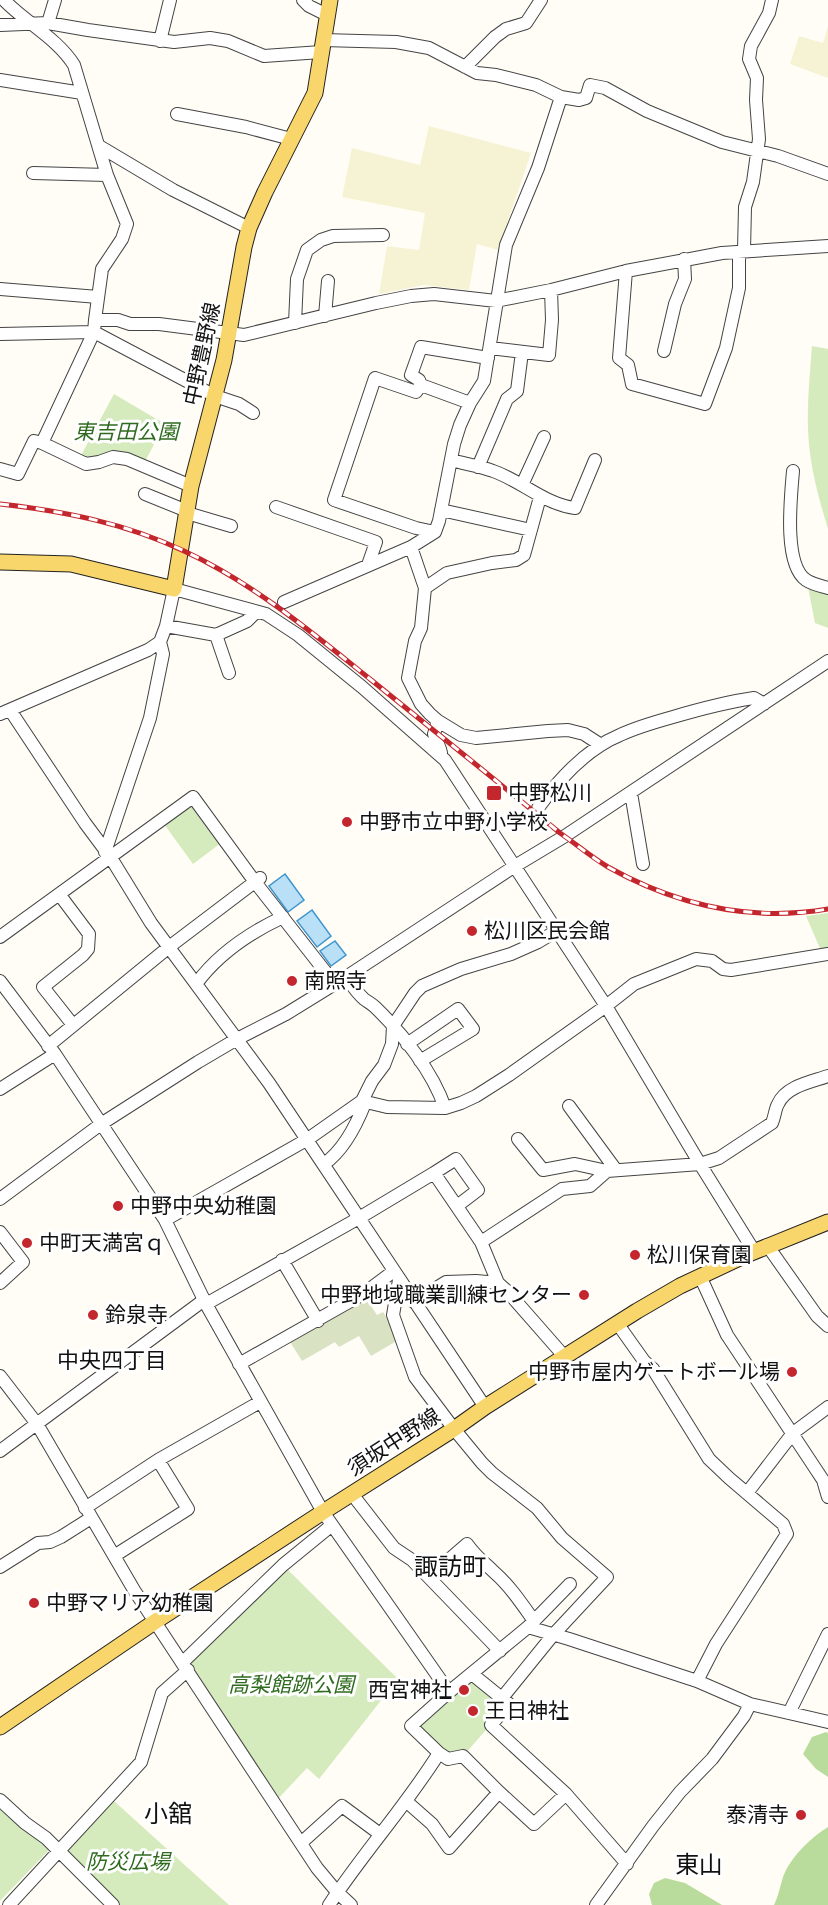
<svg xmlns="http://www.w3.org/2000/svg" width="828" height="1905" viewBox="0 0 828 1905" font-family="'Times New Roman','Noto Sans JP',serif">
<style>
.farmland{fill:#f6f3d4}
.green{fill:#d5ebbd}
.forest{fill:#b9dc9c}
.cemetery{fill:#d9e3c4}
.water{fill:#b9e0f7;stroke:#3f96cf;stroke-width:1.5}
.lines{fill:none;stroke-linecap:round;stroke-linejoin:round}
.minor-casing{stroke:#444;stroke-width:14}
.major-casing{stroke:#222;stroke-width:17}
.minor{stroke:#fff;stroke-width:12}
.major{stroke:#f9d66b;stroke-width:15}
.rail-casing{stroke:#c4262e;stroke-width:5}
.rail{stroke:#fff;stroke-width:3;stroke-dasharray:9;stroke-linecap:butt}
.poi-dot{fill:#c4262e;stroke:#fff;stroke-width:2}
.labels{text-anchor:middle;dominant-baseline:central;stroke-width:6;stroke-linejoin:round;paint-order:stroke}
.street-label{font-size:21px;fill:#111;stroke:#fff}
.park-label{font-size:21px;font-style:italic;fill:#2f6b1f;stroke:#fff}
.poi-label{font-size:21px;fill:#111;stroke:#fff;text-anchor:start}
.neighbourhood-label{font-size:22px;fill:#111;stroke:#fff}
.quarter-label{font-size:24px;fill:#111;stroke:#fff}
</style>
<rect width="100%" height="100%" fill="#fffdf5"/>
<!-- farmland -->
<path class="farmland" d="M828,26V78L790,64L799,36L823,43Z
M429,126L531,153L498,250L477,244L469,290L424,285L379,294L387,246L419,250L425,213L342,197L352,148L420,165Z"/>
<!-- green -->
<path class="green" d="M812,346L828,349V529C818,496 809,463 808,429C807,401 810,373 812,346Z
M114,394L165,424L143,465L127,459L78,461Z
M808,587L828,594V628L815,623Z
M192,804L221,843L193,864L164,824Z
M828,913V952L822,953L806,916Z
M283,1565L398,1679L319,1779L307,1768L274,1803L183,1662Z
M472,1674L509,1704L463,1756L448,1759L411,1726Z
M114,1801L229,1905H120L65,1852Z
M0,1805L49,1850L0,1901Z"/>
<!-- forest -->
<path class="forest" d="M826,1732L828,1733V1777L816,1769L803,1754L812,1737Z
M828,1827V1905H774C778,1897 780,1887 783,1877C790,1858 810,1838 828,1827Z
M665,1878L685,1883L722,1905H652L649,1894L654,1883Z"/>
<!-- cemetery -->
<path class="cemetery" d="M363,1294L377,1315L383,1312L400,1339L371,1356L359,1336L339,1347L335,1342L302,1361L287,1337Z"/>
<!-- water -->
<path class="water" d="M285,874L304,900L288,912L269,886Z
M312,910L331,936L317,947L297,921Z
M335,941L346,955L331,966L320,951Z"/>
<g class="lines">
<defs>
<path id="minor" d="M4,0C26,23 57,38 74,65L107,175L127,224L122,239L102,269L95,320
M303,0L309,6L327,15
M48,23L55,0
M0,25L48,23L88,30L174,42L210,38L228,41L264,56L321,52
M323,40L396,42L429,48L477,73L496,75L536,85L561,97L579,100L586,98L590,85L605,88L647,111L722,142L778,156L828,174
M160,41L170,0
M465,67L495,37L506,29L526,23L541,0
M0,80L82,93
M177,114L246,127L291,139
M99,146L173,190L249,228
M33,173L107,175
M744,250L745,207L753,182L759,139L756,100L757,78L749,59L751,46L769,13L772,0
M626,271L619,358L628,365L632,384L705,404L726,348L739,288V252
M0,289L98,297
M325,316L328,281
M295,323L297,279L307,250L321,240L333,236L383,235
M0,334L94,332L95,320H118L130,324H159L244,335L376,303L411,296L434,294L496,301L551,290L626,271L722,253L828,246
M490,348L549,355L552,320L551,290
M664,351L675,304L685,279L684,259
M421,385L419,380L411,375L421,347L488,358
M42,443L86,464L99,462L113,457L127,459L191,486
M451,460C465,464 480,466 493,471C522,481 544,504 575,508L595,460
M478,467L507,399L517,391L522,352
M0,469L18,474L34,441L42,443L94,332L215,396L239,404L253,413
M793,471C791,496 783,564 806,580C812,584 821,586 828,588
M522,485L544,437
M145,494L187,511
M276,507L376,542L368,565
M441,510L531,530
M187,513L231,526
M435,532L416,528L334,500L375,378L416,392L421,385L470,403
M411,547L425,588L421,628L415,641L408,678L421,704L430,714L438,721L461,735L476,738L548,731L568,730L584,734L601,745
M425,588L447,573L492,563L516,560L524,555L540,497
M284,602L411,547L435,532L439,521L454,444L460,425L470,403L484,381L506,245L538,168L561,97
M166,626L216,635
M229,673L216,635L247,621L256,612
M10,710L85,823L111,858L151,923L269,1083L485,1407
M0,714L148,650L160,642L166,626L174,589L266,614L298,635L362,687L445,760L606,1006L700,1164L754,1251
M438,721L434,734L440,749L441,753
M631,793L643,864
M538,808C559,779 586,749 620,735C637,727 655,722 673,717C700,709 727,702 754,698L764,704
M105,852L150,718L163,654L160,642
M59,894L89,934L88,949L83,955L43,987L73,1025
M0,937L193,797L255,882L335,984
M346,977C351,984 357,993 364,999C368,1002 372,1004 375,1007C402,1033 433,1072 445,1108
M0,981L55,1054L165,1220L206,1304L323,1512L449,1692L528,1627L569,1639L697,1681L750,1704L828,1722
M196,984C218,954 249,933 283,917
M407,1044L458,1009L473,1029L420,1061
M48,1046L169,947L260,878
M0,1089L55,1054
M362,1101L372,1081L384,1065L392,1044L393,1026L415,993L422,986L461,969L511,954L538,942L558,930
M569,1106L616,1170
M518,1139L543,1170L575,1164L607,1171L700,1164L719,1158L772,1123C775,1116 775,1109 778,1104C786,1086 811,1082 828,1076
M324,1164C344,1150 356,1126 365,1103
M434,1173L456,1159L478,1190L457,1206
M0,1199L101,1124L198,1062L237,1039L286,1014L346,977L515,866L565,836L828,661
M165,1220L308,1139L362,1101L387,1107L445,1108L461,1103L476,1096L509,1075L606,1006L634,984L696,959L712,961L723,969L731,970L828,954
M0,1232L23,1262L0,1283
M481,1242L562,1189L590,1186L607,1171
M767,1245L817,1316L828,1326
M282,1260L318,1321
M700,1276L727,1335L817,1471L823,1480L828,1497
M399,1280L393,1315L415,1377L454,1429L482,1463L492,1473L537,1508L562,1538L607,1577L553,1635L502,1698
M414,1302L446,1282L476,1281L498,1283L507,1291L564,1356
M206,1304L359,1218L434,1173L481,1242L498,1283
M617,1323L644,1361L653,1369L709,1459L729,1478L783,1524L787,1534L716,1644L697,1681
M239,1364L363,1294L394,1271
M0,1376L37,1424L134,1590L317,1868L337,1892L351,1905
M0,1451L204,1300
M747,1493L793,1433L828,1407
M352,1494L394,1548L412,1560L500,1651
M85,1508L158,1460L260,1402
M114,1556L188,1509L158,1460
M0,1567L38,1543L50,1542L61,1537L91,1518
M429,1577L467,1544C477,1558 483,1561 494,1572C510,1586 522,1604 534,1621
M529,1626L570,1584
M183,1662L283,1565L332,1525
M472,1674L509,1704L491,1725L566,1794
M789,1713L828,1634
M439,1753L448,1759L463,1756L499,1792
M0,1800L25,1823L46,1838L113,1905
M407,1802L432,1824L449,1848L499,1792L534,1824L566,1794L627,1864
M301,1843L342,1806L380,1834
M9,1905L141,1762L162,1693L188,1670
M329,1905C363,1853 406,1806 439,1753L411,1726L449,1692
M596,1905L653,1826L680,1792L712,1759L744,1716L750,1704"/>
<path id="major" d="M0,562L71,564L174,589L191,486L224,360L244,247L249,228L265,192L315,93L330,0
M0,1727L156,1621L323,1512L454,1429L485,1407L637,1311L680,1286L746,1255L828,1222"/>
</defs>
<!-- minor casing -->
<use href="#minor" class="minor-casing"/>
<!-- major casing -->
<use href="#major" class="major-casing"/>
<!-- minor -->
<use href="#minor" class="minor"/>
<!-- major -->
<use href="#major" class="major"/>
<defs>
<path id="rail" d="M0,504C63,511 125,523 184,551C253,583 310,631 370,679C433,730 497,781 560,833C576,844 591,857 608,867C676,905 751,922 828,909"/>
</defs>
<!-- rail casing -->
<use href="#rail" class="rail-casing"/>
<!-- rail -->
<use href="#rail" class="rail"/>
</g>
<!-- markers -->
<g class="poi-dot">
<rect x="486" y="785" width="16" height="16" rx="3"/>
<circle cx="347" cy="822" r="6"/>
<circle cx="472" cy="931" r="6"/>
<circle cx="292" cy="981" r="6"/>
<circle cx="118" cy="1206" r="6"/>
<circle cx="27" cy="1243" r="6"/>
<circle cx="635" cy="1255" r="6"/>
<circle cx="584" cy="1295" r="6"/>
<circle cx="93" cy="1315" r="6"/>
<circle cx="792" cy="1372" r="6"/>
<circle cx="34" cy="1603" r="6"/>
<circle cx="464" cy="1690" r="6"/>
<circle cx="473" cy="1711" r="6"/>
<circle cx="801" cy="1815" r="6"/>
</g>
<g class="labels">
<!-- street labels -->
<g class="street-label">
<text transform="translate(202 354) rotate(-78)">中野豊野線</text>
<text transform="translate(394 1442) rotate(-33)">須坂中野線</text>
</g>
<!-- park labels -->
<g class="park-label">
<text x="126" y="432">東吉田公園</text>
<text x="291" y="1685">高梨館跡公園</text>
<text x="128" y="1862">防災広場</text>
</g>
<!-- poi labels -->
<g class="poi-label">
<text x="508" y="793">中野松川</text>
<text x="359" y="822">中野市立中野小学校</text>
<text x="484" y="931">松川区民会館</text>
<text x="304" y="981">南照寺</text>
<text x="130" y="1206">中野中央幼稚園</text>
<text x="39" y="1243">中町天満宮ｑ</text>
<text x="647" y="1255">松川保育園</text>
<text x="572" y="1295" text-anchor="end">中野地域職業訓練センター</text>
<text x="105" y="1315">鈴泉寺</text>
<text x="780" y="1372" text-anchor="end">中野市屋内ゲートボール場</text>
<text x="46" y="1603">中野マリア幼稚園</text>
<text x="452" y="1690" text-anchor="end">西宮神社</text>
<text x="485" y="1711">王日神社</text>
<text x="789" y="1815" text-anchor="end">泰清寺</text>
</g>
<!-- neighbourhood labels -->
<g class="neighbourhood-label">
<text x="112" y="1360">中央四丁目</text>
</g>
<!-- quarter labels -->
<g class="quarter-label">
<text x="450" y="1567">諏訪町</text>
<text x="168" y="1814">小舘</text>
<text x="699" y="1865">東山</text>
</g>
</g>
</svg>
